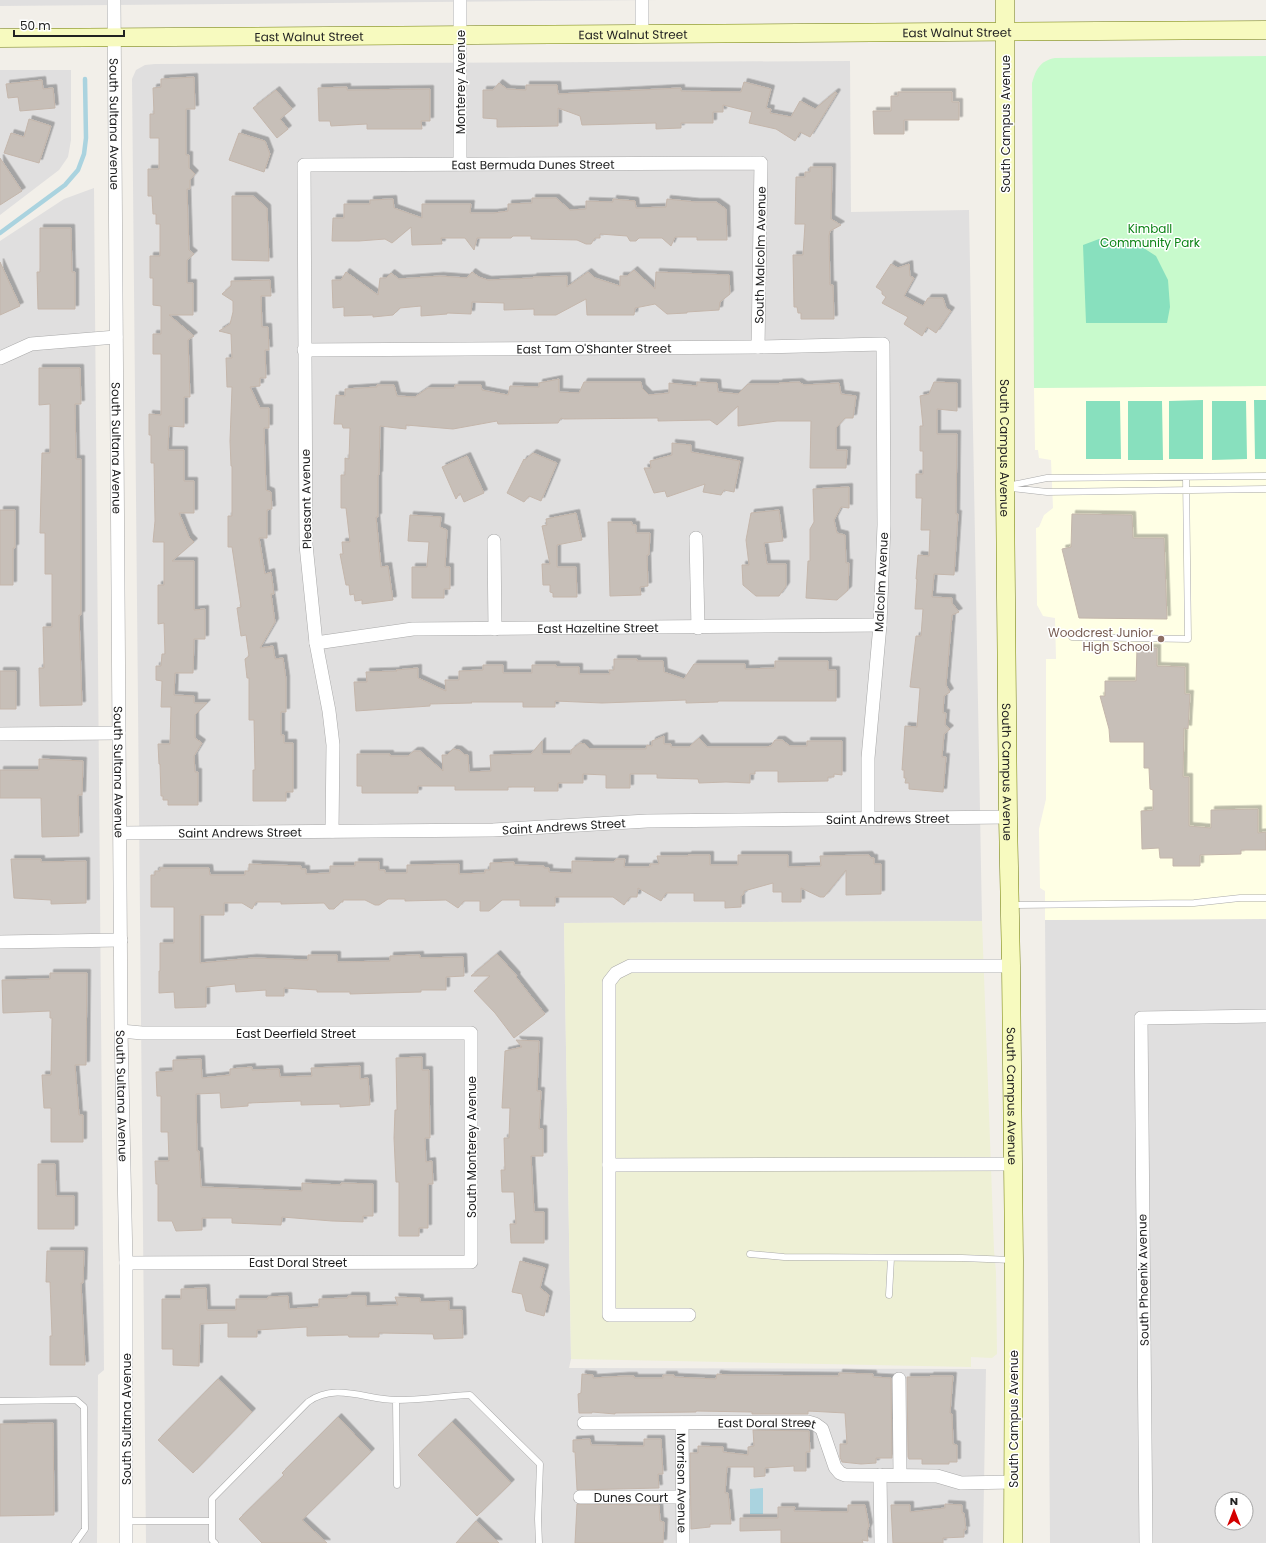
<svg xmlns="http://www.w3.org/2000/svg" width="1266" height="1543" viewBox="0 0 1266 1543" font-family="Poppins,sans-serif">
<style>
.residential{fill:#e0dfdf;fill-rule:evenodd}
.education{fill:#ffffe5}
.farmland{fill:#eef0d5}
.park{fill:#c8facc}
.pitch{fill:#88e0be}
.water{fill:#aad3df}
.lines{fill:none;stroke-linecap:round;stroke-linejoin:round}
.stream{stroke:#aad3df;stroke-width:4.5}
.building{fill:#c7bfb8;stroke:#c4b6ab;filter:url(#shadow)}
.lane-casing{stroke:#a9a9a9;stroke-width:7}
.street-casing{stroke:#a9a9a9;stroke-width:14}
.secondary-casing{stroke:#707d05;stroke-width:19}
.lane{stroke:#fff;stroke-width:6}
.street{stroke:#fff;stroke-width:13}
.secondary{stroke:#f7fabf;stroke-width:18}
.education-dot{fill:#8d6e63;stroke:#fff;stroke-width:1.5}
.labels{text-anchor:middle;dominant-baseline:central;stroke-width:3;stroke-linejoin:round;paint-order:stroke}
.street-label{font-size:12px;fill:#222;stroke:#fff}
.park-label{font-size:12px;fill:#0c8416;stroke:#fff}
.education-label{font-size:12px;fill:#785e54;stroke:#fff;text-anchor:end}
</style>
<defs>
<filter id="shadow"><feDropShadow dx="3.5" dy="-3.5" stdDeviation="0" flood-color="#0004"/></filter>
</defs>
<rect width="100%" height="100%" fill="#f2efe9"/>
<!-- residential -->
<path class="residential" d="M0,0H659L0,6Z
M850,61L851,212L969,210L982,921L564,923L571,1359L569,1368L986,1369L983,1543H146L132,79L136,70L145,65L155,64Z
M0,70H71V140L68,157L59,170L0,215Z
M94,188L104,1370L98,1375L97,1543H0V241L64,199Z
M1266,919V1543H1050L1045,920ZM1222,1499H1246V1523H1222Z"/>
<!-- education -->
<path class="education" d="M1266,386V919L1045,920V891L1040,888L1039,829L1046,799V659H1056L1055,618L1043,616L1037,605L1036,528L1039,527L1044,515L1053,508L1051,460L1039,458L1038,450H1035L1034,388Z"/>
<!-- farmland -->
<path class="farmland" d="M982,921L994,1250L996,1272L997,1354L992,1358L971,1357V1367L571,1359L564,923Z"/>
<!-- park -->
<path class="park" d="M1266,56V386L1034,388L1032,83C1036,69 1040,61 1055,58Z"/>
<!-- pitch -->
<path class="pitch" d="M1099,239H1122L1142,247L1156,256L1168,280L1170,307L1167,323H1086L1083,245Z
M1203,400V459H1169V401Z
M1254,400H1266V459H1255Z
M1086,401H1120L1121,459H1086Z
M1128,401H1162L1163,460H1128Z
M1212,401H1246L1247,459L1212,460Z"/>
<!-- water -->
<path class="water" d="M763,1488V1514H750V1489Z"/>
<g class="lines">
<!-- stream -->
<path class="stream" d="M0,233L65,185L78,170L84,154L86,138L85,79"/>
</g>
<!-- building -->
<path class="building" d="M194,77L195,109H186V155H189V168L195,174L190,180V189H187L189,250L194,254L187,260V283H193V315H169L194,336L188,340L190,397H184V427L169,426L168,450H184V481H194V513H179L189,537L194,542L172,561H194V610L205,609V639H194L193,673H175L174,695L194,696V703H207L195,715V738L202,743L194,756L195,772H198V805H168V800H163V796H161L160,764H159L158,744H170L171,707H161L162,681L156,680V666H161L162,654H165L164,623L158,624V585H164V542H153L155,521L154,463H151V435H149V414L161,415V354H153V334H161V306L153,305V278H150V256H160V224H156V214H153L152,196H148V169H159V138H150V114H154L153,88L161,87V79Z
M42,80L43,89L53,88L55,108L20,111L18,97L8,98L6,84Z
M744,82L771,89L766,108L771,109L770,113L791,117L800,101L815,109L835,92L837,93L810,137L800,132L795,141L776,129L749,123L752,112L723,105V112H713V123H681V128L656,129V123L582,125L580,116L558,108V126L497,127V119L483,118V90H493L499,83L507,89L526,90V85H557L558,94L681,88V91L741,92Z
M347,87V90L430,89V121H421L422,129H367V124L331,126L330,121H319L318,88Z
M276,90L292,109L280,119L288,129L277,138L253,108Z
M898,92H952V102H959V120H904V134H874L873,111H891V96H898Z
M29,119L51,126L39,163L4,153L11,133L24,137Z
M239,133L265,141L270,154L264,172L229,160Z
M0,158L22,191L0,205Z
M810,167H832L831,219L841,225L830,231L829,236L830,285H833L834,319H801V313H798L797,307H794L793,255H803L805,224H795L796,177H805V172H810Z
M232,196H253L267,208L269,261L232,260Z
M532,198H556L570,210L586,209V201L613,202V199L635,201L636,208L666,207L667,199L696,202H716L726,209L727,240H697V237H675L671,246L662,238H639L636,241H630L627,236L600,234V238H595L591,244H586L577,240L531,239V236H513L511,238H477L474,250L465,238H441L442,244L412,245L411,227L392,243L385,239L359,241H332L333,218H344V204H370V200L393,199L394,208L422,218V204H471L470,213H494L508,211V204L532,203Z
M40,228H71L72,272H75V309H38L37,272H40Z
M0,262L20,306L0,315Z
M891,264L898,268L909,264L910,276L914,278L904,296L923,306L928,298H943L946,308L951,311L936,333L927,327L922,336L904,324L908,317L882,303L886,297L882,294V291L876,287Z
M634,270L655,289L656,272L729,275L730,294L720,302L719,310L687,312V313L667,314L655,304L635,308L634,315H587L586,299L556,315H534V309L504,310V303L472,302L471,314L447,313V314L421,316V306L400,308L393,315L373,317V315L344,316V307L333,308L332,280H341L346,272L378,295L380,278H386L391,273L399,279L440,276L467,278L472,272L479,277L488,280L533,278V277L567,276V287L588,272L595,278L620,286V276H627Z
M270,280L271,296H261L262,327H268L269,350H265L266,378H260V386L250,387L260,408H269V428H264L266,490L271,492L272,509L267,510V538H259L265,574L271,572L274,594H271L275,622L260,648L273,646L275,659L283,658L286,679V712H281V735H284V743H293V792H286V801H253V770H255L254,720H249V678H247L245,659L249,656L246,635L241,636L237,608L241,607L232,547H228V516H232V466H231L230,441L232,387H227L226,358H232L231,334L219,331L230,324L233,312V301L222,294L231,286V281Z
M39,368H80L81,404H75L76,459H81V615H79L82,705L40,706L39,668H44L43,627H52V574H45V533H40L42,453H50V404L39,405Z
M559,379V392L579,393L584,382H641L642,388L649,395L669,393V383L697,386V382L717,383L718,392L738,394L748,384H779V383L799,382L804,385L839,383L841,394L856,396L853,418H845L836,428V450H847L846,468H810L811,421H777L738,426V406L717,425L710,420L658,421V418L564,419L561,418L558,423L498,424L497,421L453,429L406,425V429L380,426L379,475H378V517H376L381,567L388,566L393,600L362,604V600L355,601L354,594L350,595L349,585H346L340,554H343L342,542H350L346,508H341V475H345V458L349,459L350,428H343L342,424H334L336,395L345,396V389L377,387V385H394L397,396L415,397L428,388H455V385H481L482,390L508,395L510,386L539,387V383Z
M934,382L957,383V411L937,409V434H957L956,514H958L954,575L934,574L932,597L952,598V603L959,612L952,615L946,685L950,692L944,696L943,713H946L945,725L950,729L944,734L942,757H946L943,792L909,789V783H905L906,778H904V770H902L905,726L917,727L920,688L910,687L916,636H921L923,609H915L917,579H916L918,555L929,556L930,530H921L922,498H916V474H923V451H920V426H923L920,396L929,394Z
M672,443L691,445V452L740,461L734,492L724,490L721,495L703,492L705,484L667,497L665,491L654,493L644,468H651L650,461L672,455Z
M533,453L557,463L541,501L529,496L524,502L507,493L524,459L525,460Z
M467,456L484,493L464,502L460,493L456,499L442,467Z
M849,487V508L841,507L834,520L837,533L845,535L846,563H849L848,590L837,600L806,598L808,561H810V529L814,522L813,489Z
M0,510H15V548H13V585H0Z
M779,510L783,541L764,543L767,564H786V586L779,596H756L743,585L742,565H749L746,540L751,513Z
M576,513L582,540L557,545V567H576L577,597H553V593L550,592V585H543L542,564H550L542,526L547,525L546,519Z
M1072,514L1132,515L1133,538H1164L1167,619L1079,618L1062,549L1071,547Z
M410,515L441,517L440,527L447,530L445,567H450V589H444V598H412V567H427L429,542L408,541Z
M608,522H632V525H636V533H650L649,555H647L648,586L640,587L641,595L610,596Z
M1137,648H1157V666L1185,667V694H1190L1188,729L1184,728L1183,777H1189V826L1211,828V810L1258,809V833L1266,832V850H1241V854L1200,855V866H1173V858H1160L1159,848L1142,849L1141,811L1153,810V790L1150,789L1149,768H1144V742H1110L1109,729L1100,696H1105V681H1136Z
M614,659H637V661H663L664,672L684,679L694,664H745V669L775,668V661H828V670H836V701H718V702L686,703V700L602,703L555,701V707H523V702H471L472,703L430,704V706L356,711L354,682H367L366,672L397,671L396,670L418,668V678L446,691L445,680H459V671L483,670V665H503V673H532V665H556V667H579V674H610L609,670H614Z
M0,671H16V709H0Z
M664,736V744H671V747H689L699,738L707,747H766L771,746L775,740H782L790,746H807V741H842V775L834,774V777H828V781L778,782V771H755V774H750V783L726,782L699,783L698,779L657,778V774H630V788H606V775L583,774V783H558V791H534L535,787H508V790H455V786H418V793H362V786H357V754H390V756H408L414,751H420L443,771L442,755H447L453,749L459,750L465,755H468L469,772L491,771L490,755L531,754L542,741V754H571V750L580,743L585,744L590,749H646L647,745L652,746V741Z
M39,759L83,761L82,795H78L79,836L42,837L41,798H0V770H39Z
M688,855H710V865H738V855H788V867L821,866L820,856L869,855L871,858H874V864H881V894L846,895V870L824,897H820L801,888V902H782V892H773V883L744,891V894L741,896V907L725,908V901H694V893H666L661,901L638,888L637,897H630L624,905L613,897H555V906H520V900H502L489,911H480V901H464L458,908L446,900L405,901V899H388L379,905H375L365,900H343V902H341L334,909H329L324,903L281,904V902H256L252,909L242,903H224V915H200V963L253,958L308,960V955H337V962L390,961V956L420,955V958L463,957L464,976L446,977V990H421V992L350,994V992H317V990L284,988V996H266V990L236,992L235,984L206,987V1007L175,1008L174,992L159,993V971H160V943H174V907H151V875H155V871H160V868H209L210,875H245V871H249V864L301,866V869H306V874L330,873V866H355V862H379V870H385V873H407V865L459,864V874L485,873V870H490V863L514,862V865L544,866V868H549V872L572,873V861L614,862L616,859H625L624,867H650V864H659L657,856H688Z
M11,859H41V862L86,861V903L51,904V900L14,898Z
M497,954L517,976L516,977L545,1014L514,1038L495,1013L474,991L490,976H471Z
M50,973H87L86,1065H75L79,1115H83V1142H51V1108H44L42,1075H51L52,1018H50V1011L3,1013L2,980L50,979Z
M516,1040L539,1041L537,1091H541L539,1129H543V1156H531L534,1212H544V1243H511L510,1224H516L514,1192H502L501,1170H505L504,1138H509L510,1108H502L505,1051L522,1047Z
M422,1057V1070H429L430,1138H425L426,1162L432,1161L433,1184H428V1228H419V1236H399V1182H396L394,1138L395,1110H397L396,1058Z
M201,1059L202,1078L230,1075V1069L252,1067V1070L279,1069L280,1077L312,1076L311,1068L360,1066V1079L368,1078L370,1105L340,1107V1104L301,1105V1101L248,1103V1106L221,1108L220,1093L196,1094L197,1151H199L201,1187L302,1191V1183L341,1185V1183L373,1184V1216H363V1222L332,1221L282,1217L281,1225L232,1223V1218H202V1230L176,1231L172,1221H158V1184H156L155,1161H169L168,1132H161V1096H157L156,1072L173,1071V1060Z
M38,1164H55L56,1196H74V1229H38Z
M47,1251H84L83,1283H81L85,1365H50V1336H52L50,1282H46Z
M520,1261L545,1268L540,1288L549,1295L544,1316L526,1311L522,1294L512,1292Z
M206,1288L207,1310H236V1299H268V1297L288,1296L289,1309L319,1307V1299L348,1298V1296H366V1306L398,1305L395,1297L420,1298V1302L449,1301V1310H462L463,1338L434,1339L433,1334L379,1333V1337H349L348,1335L307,1336V1327L257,1330V1337H228V1323L200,1324L199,1366L173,1365V1349H162V1299H181V1289Z
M839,1373L873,1374V1377L891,1378L892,1458H876V1463L861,1464L842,1462L840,1457V1444H847L845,1413L808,1411V1414H752V1412L696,1411V1412L615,1413V1414L592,1412V1413H579L578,1394L581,1393L582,1374L593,1375V1378L625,1376H634V1378H663V1375H674V1377L716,1379L717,1374L728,1375L839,1376Z
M930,1376H953L950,1413L952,1414L953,1444L957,1445V1462H949V1464H922V1459H909L908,1457L907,1377H930Z
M218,1379L252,1412L193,1473L158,1440Z
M338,1417L371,1452L302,1520L327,1543H262L239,1519L284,1475L282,1473Z
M452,1422L511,1483L477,1516L418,1455Z
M53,1423L54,1515L0,1516V1424Z
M753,1430L809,1431L810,1452H806V1471H794V1466L765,1468V1476L754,1477V1467H727L725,1493H728L731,1524H710V1527L691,1529L690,1453H698V1446L723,1447V1452L748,1455V1447L754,1446Z
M590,1439L591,1445L644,1446V1439H661L663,1474H658L659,1488L577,1490L575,1452H573V1440Z
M577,1504L659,1505L660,1521L664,1522L663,1543H575Z
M945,1504L962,1505V1513H964L966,1530L964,1529V1537L943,1538V1543H893L891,1505H910V1512L945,1508Z
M848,1505H865L869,1526L867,1531L868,1541L862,1540L863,1543H781V1530L740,1531V1518H778V1507H795L794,1511L848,1512Z
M476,1521L499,1543H456Z"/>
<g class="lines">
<defs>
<path id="lane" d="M1007,486L1047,478L1266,476
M1011,488L1047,492L1266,489
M1072,637L1188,639L1186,477
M1012,905L1194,903L1240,898H1266
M750,1254L784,1257L962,1258L1012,1260
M889,1295L891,1258
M396,1400L397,1485
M0,1401L76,1400L84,1407L85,1529L75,1543
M126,1521H212
M215,1543L212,1540V1499L308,1402C336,1382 366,1400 397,1400C421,1400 446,1396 470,1395L540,1464L538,1519L539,1543"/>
<g id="street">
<path id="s1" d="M114,0L121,1031L126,1263V1543"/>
<path d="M460,0V164"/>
<path d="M642,34V0"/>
<path id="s2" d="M304,350L758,347L883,344L884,525L880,625L868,758V819"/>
<path d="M0,358L31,344L116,337"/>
<path d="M696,538L698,628"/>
<path d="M494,541L495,629"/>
<path id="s3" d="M316,643L413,629L880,625"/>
<path d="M0,734L119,733"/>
<path id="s4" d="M332,831L333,745L329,711L316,643L306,545L304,165L761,163L758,347"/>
<path id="s5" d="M120,833L493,830L647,821L1008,817"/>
<path d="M0,942L121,940"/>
<path id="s6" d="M121,1031L142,1033H471V1262L126,1263"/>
<path d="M609,1165L1013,1164"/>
<path d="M689,1315H609V982L616,973L630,966H1011"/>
<path d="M899,1379L900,1475"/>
<path id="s7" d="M584,1423L808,1422L815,1424L822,1429L835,1467L840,1473L845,1475L937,1476L961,1483L1013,1482"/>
<path id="s8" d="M682,1423L683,1543"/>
<path d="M880,1475L881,1543"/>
<path id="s9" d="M580,1497H683"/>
<path d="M1146,1543L1141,1018L1266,1016"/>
</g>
<g id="secondary">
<path id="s10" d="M1005,0V487L1008,817L1011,966L1014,1260L1013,1543"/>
<path id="s11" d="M0,38L1266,30"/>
</g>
</defs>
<!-- lane casing -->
<use href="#lane" class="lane-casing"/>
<!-- street casing -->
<use href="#street" class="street-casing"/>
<!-- secondary casing -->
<use href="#secondary" class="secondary-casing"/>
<!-- lane -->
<use href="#lane" class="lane"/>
<!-- street -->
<use href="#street" class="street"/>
<!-- secondary -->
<use href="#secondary" class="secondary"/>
</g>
<!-- markers -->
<circle class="education-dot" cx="1161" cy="639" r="4"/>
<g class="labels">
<!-- street labels -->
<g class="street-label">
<text stroke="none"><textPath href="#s11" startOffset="957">East Walnut Street</textPath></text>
<text stroke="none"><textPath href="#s11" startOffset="633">East Walnut Street</textPath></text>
<text stroke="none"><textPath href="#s11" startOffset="309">East Walnut Street</textPath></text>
<text transform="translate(460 82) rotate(-90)">Monterey Avenue</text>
<text stroke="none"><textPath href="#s1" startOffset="124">South Sultana Avenue</textPath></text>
<text transform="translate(1005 124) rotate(-90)">South Campus Avenue</text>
<text stroke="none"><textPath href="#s4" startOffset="897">East Bermuda Dunes Street</textPath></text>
<text transform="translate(760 255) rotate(-89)">South Malcolm Avenue</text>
<text stroke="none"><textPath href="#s2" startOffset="290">East Tam O'Shanter Street</textPath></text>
<text stroke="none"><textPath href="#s1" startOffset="448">South Sultana Avenue</textPath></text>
<text stroke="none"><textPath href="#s10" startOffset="448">South Campus Avenue</textPath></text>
<text transform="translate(306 499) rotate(-91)">Pleasant Avenue</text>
<text transform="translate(881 582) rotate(-87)">Malcolm Avenue</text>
<text stroke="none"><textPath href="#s3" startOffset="283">East Hazeltine Street</textPath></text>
<text stroke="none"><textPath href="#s1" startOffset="772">South Sultana Avenue</textPath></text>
<text stroke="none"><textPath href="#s10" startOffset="772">South Campus Avenue</textPath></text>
<text stroke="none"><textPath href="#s5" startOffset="768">Saint Andrews Street</textPath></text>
<text stroke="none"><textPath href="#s5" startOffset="444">Saint Andrews Street</textPath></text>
<text stroke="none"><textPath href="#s5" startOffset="120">Saint Andrews Street</textPath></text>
<text stroke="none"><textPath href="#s6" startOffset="175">East Deerfield Street</textPath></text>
<text stroke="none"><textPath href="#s1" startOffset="1096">South Sultana Avenue</textPath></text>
<text stroke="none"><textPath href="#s10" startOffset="1096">South Campus Avenue</textPath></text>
<text transform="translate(471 1147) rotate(-90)">South Monterey Avenue</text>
<text x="298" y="1262">East Doral Street</text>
<text transform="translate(1143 1280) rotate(-91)">South Phoenix Avenue</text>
<text transform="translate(126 1419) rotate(-90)">South Sultana Avenue</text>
<text transform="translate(1013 1419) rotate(-90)">South Campus Avenue</text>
<text stroke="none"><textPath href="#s7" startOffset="183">East Doral Street</textPath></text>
<text stroke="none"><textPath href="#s8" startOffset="60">Morrison Avenue</textPath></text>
<text stroke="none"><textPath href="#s9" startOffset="51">Dunes Court</textPath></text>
</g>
<!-- park labels -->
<g class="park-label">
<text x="1150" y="228">Kimball<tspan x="1150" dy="14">Community Park</tspan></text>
</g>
<!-- education labels -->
<g class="education-label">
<text x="1153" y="632">Woodcrest Junior<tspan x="1153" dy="14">High School</tspan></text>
</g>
</g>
<!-- north arrow -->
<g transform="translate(1234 1511)"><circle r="19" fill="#ffffff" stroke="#a7a7a7"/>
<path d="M0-3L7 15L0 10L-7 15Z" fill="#d40000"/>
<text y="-6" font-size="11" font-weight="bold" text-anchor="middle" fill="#222222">N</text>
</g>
<!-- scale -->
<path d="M14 30v6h110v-6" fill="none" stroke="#222222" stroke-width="2"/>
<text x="20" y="30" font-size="12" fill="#222222" stroke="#ffffff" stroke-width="3" paint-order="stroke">50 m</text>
</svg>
